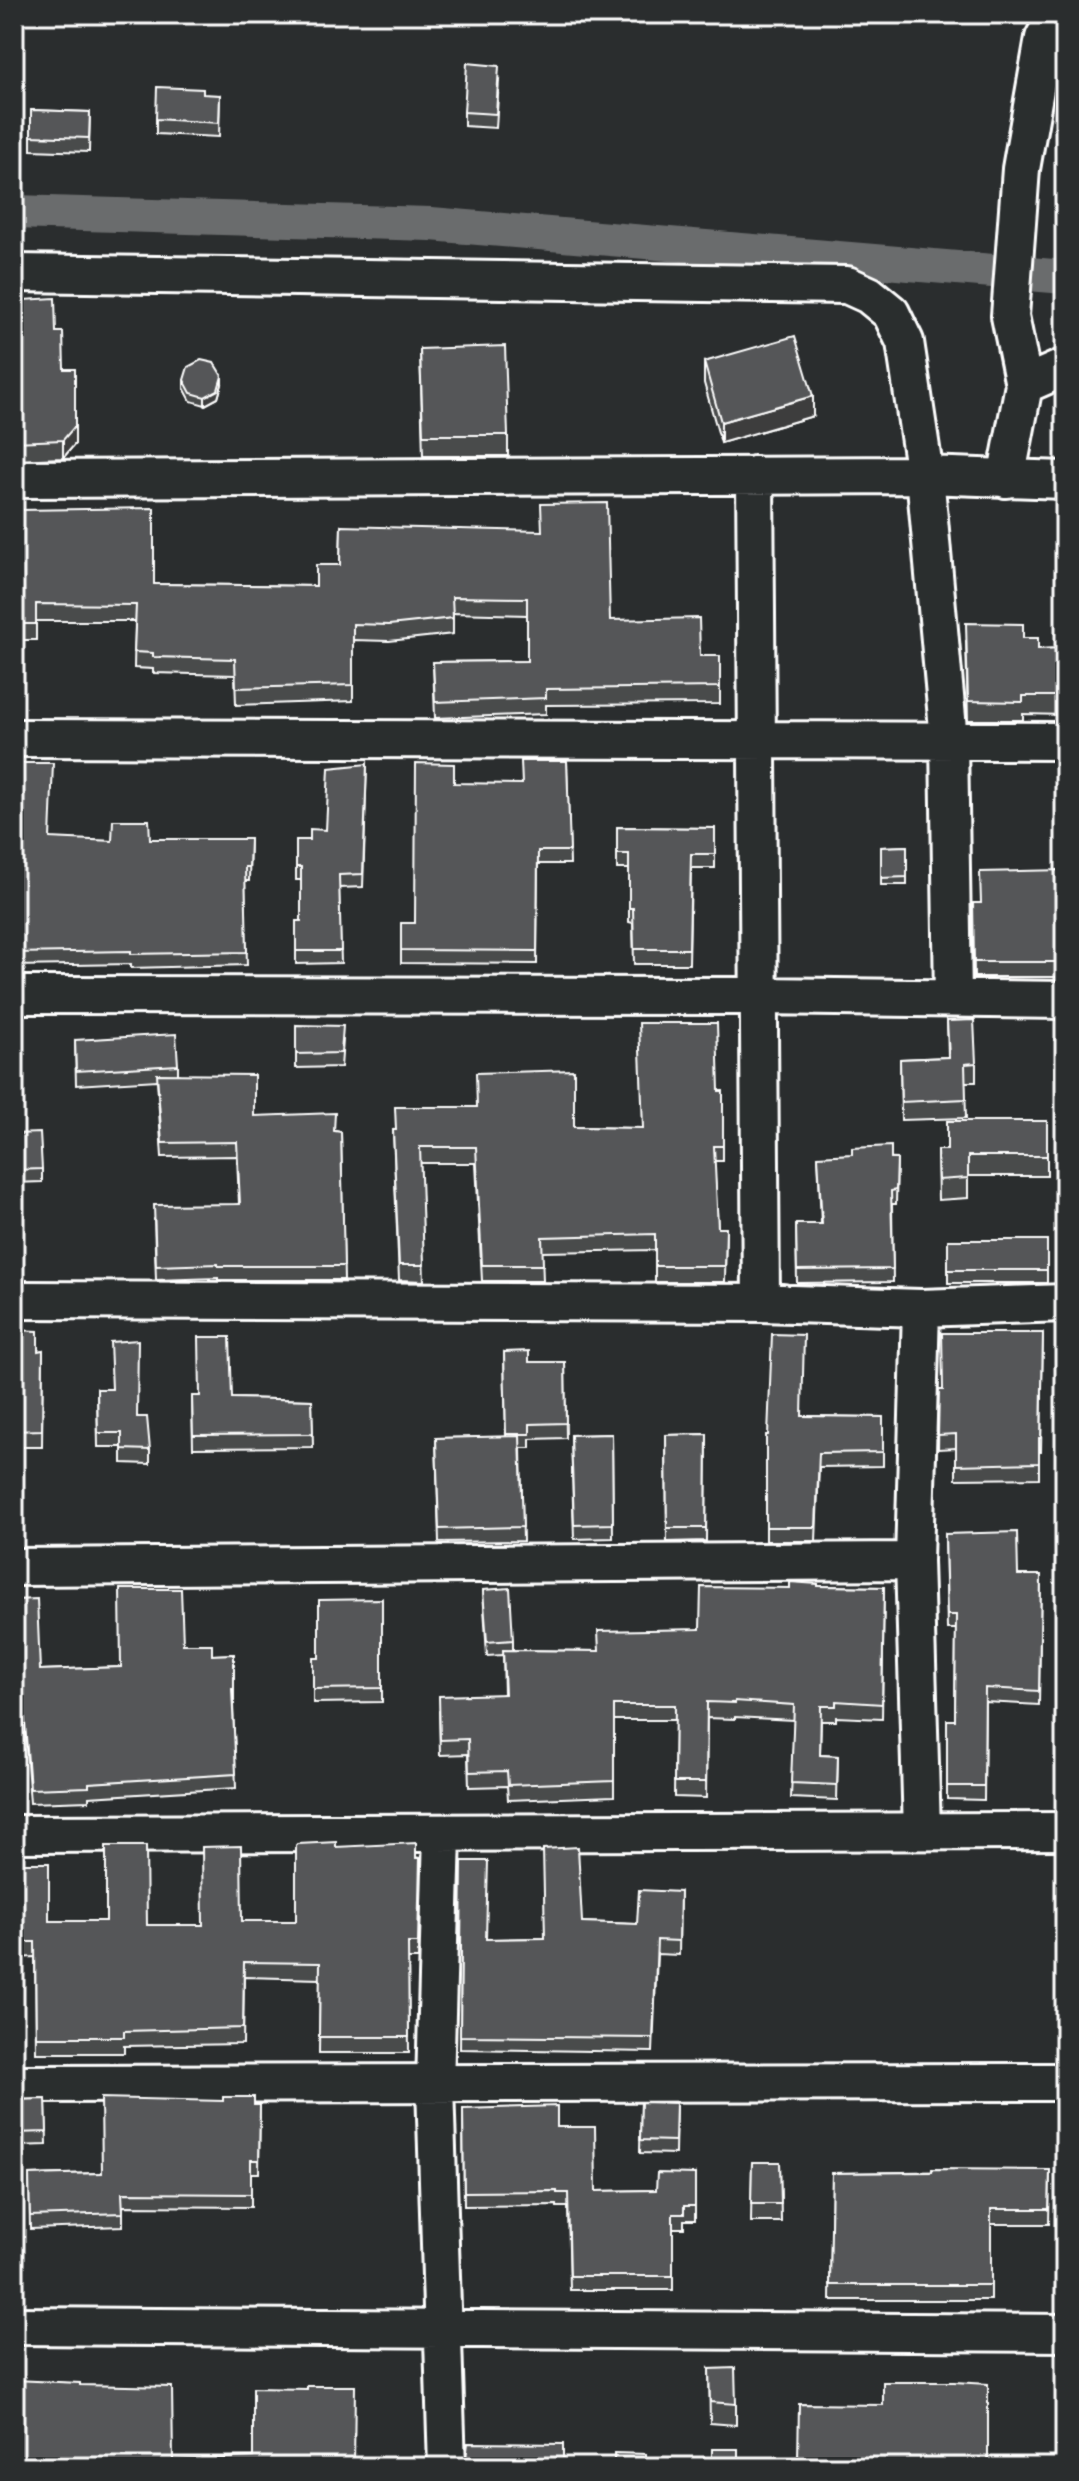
<svg xmlns="http://www.w3.org/2000/svg" width="1079" height="2481" viewBox="0 0 1079 2481" font-family="Itim,sans-serif">
<style>
.lines{fill:none;stroke-linecap:round;stroke-linejoin:round}
.canal{stroke:#6a6c6d;stroke-width:34}
.minor-casing{stroke:#fff;stroke-width:42}
.minor{stroke:#2a2d2e;stroke-width:36}
.wall{fill:#494b4c;stroke:#fff;stroke-width:2}
.shaded-wall{fill:#3c3d3e;stroke:#fff;stroke-width:2}
.building{fill:#555758;stroke:#fff;stroke-width:2}
</style>
<rect width="100%" height="100%" fill="#2a2d2e"/>
<filter id="ink" filterUnits="userSpaceOnUse"><feTurbulence type="fractalNoise" baseFrequency=".0125" numOctaves="2"/><feDisplacementMap in="SourceGraphic" scale="16" xChannelSelector="R" yChannelSelector="G"/><feConvolveMatrix kernelMatrix="1 2 1 2 8 2 1 2 1" color-interpolation-filters="sRGB"/></filter>
<g filter="url(#ink)">
<g class="lines">
<!-- canal -->
<path class="canal" d="M14,212L431,224L1065,277"/>
<defs>
<path id="minor" d="M14,273L847,285L869,295L891,313L905,342L925,475L949,740L953,998
M1024,385L1065,367
M755,475L761,1303L921,1308L1065,1303
M14,479L925,475L1065,480
M1006,479L1024,385L1010,316L1021,169L1044,38L1057,14
M14,738L1065,741
M14,995L760,996L1065,1000
M14,1300L783,1303
M921,1308L914,1561L922,1831
M14,1567L914,1561
M14,1834L1065,1831
M442,1834L435,2085L447,2467
M14,2084L1065,2082
M14,2326L1065,2333"/>
</defs>
<!-- minor casing -->
<use href="#minor" class="minor-casing"/>
<!-- minor -->
<use href="#minor" class="minor"/>
</g>
<!-- wall -->
<path class="wall" d="M499,80L496,128L464,126V112Z
M220,95L219,137L156,134V119Z
M31,110L90,112L89,152L31,150Z
M14,289L23,300L56,332L64,369L75,444L63,458L14,460Z
M420,349L508,435V456H423Z
M704,362L813,416L721,443L704,383Z
M184,380L222,384L218,398L205,405L191,401L184,388Z
M341,526L610,620L700,656H720V704L546,705V714L435,718L433,662L527,661V615L453,613V634L389,641L353,640V701L236,705L235,675L153,673V669L134,668L135,621H36V640H14V587L154,584L316,586L340,565Z
M1023,638L1038,649L1065,648V715L1023,714V720H968L966,641Z
M567,761L570,864H538L537,964L401,963V923H415L522,784Z
M14,763L51,839L112,841L150,839H250L249,881H245L247,965L131,968V964L14,966Z
M367,764L363,887L339,888L341,963L296,964V921H301V880H296V840H310L326,830Z
M617,827L715,828V868H691L689,964H634L633,923L629,922V869H617Z
M907,846V885H881V847Z
M1065,870V977H974L973,903H980Z
M947,1021L976,1063V1082H965L966,1118L901,1120L900,1059L948,1057Z
M296,1025L343,1040L341,1067L296,1068Z
M75,1040L178,1065V1074L254,1116L335,1131L341,1132L344,1280H218V1278L156,1280L154,1219L239,1204L237,1156L162,1157L157,1080L76,1085Z
M719,1091H723V1161H714L718,1228H726L725,1282H655V1250L542,1252L543,1281H482L476,1163H420L424,1281L399,1280L393,1130L477,1107L574,1127L642,1128Z
M1047,1121V1176H968V1198L938,1200L937,1150H947Z
M14,1134L42,1169V1182L14,1183Z
M818,1156L897,1159L896,1204H892L893,1282L797,1283L796,1224H821Z
M948,1240H1047V1283H948Z
M14,1330L38,1351L43,1350L42,1447H14Z
M1043,1333L1041,1452H1039V1478L956,1479V1448L938,1449L939,1390H943Z
M504,1352L529,1362H565L566,1438L530,1439V1448H521L523,1541L439,1542L436,1438L506,1437Z
M97,1389L138,1417L150,1450V1464L122,1463V1447H98Z
M192,1396L232,1398L312,1400L313,1447L193,1448Z
M802,1416L883,1417V1466L819,1467L816,1541H766V1435H768Z
M612,1434L613,1538L574,1539L571,1435Z
M707,1434L706,1541L667,1542L666,1435Z
M945,1534L1018,1575H1041L1039,1705L985,1702L984,1800L947,1799V1720H955L956,1629H947Z
M818,1586L884,1587L882,1719L836,1717V1721H821L820,1755L838,1756L837,1800L791,1798L794,1720L735,1717V1719L707,1718L706,1798L674,1797L675,1720H614V1796L508,1800L507,1786L469,1787L468,1754L440,1755L439,1711L504,1694L503,1655L487,1656L483,1590L513,1640V1650L598,1651L700,1629L790,1588Z
M382,1599V1702L313,1703V1658H319Z
M14,1600L40,1670L121,1667L183,1644L212,1655L234,1654V1704H233L236,1788L89,1797V1801L30,1803L22,1697L14,1698Z
M336,1847L420,1858L418,1959H408L409,2053H319L320,1979L244,1977L243,2044L124,2046V2053H36L35,1957L14,1958V1863L49,1921L147,1925H203L242,1921H296Z
M462,1861L486,1939L545,1938L582,1922L637,1924L680,1892L679,1955L657,1954L653,2052L460,2049Z
M46,2099L47,2145L14,2146V2100Z
M641,2102L676,2103L675,2154L640,2153Z
M254,2105H260L259,2173H251V2207L123,2206V2226L30,2229L29,2175L101,2173Z
M463,2109L557,2127L596,2191L656,2190L695,2174V2220H684V2228H673V2290H570L568,2207H557V2205L464,2206Z
M752,2162H780L781,2222H751Z
M1050,2170L1049,2224H991V2300H830L832,2173Z
M709,2369L736,2404V2425L710,2423Z"/>
<!-- shaded-wall -->
<path class="shaded-wall" d="M75,369V444L63,458V440Z
M222,376V384L218,398L205,405V397Z
M813,396V416L721,443V422Z"/>
<!-- building -->
<path class="building" d="M467,63L499,66L496,114L464,112Z
M157,87L203,89V94L220,95L219,123L156,119Z
M31,110L90,112L89,138L31,136Z
M14,289H22L23,300L55,298L56,332H63L64,369H75V426L63,440L14,442Z
M795,336L813,396L721,422L704,362Z
M505,346L508,435H423L420,349Z
M201,360L214,363L222,376L218,390L205,397L191,393L184,380L188,367Z
M607,503L610,620L699,618L700,656H720V687L546,689V698L435,702L433,662L527,661V598L452,597L453,618L389,625L353,624V685L236,688L235,659L153,657V653L134,652L136,605L36,604V624H14V587H18L19,510L154,508V584L316,586V565H340L341,526L542,531L541,504Z
M966,623L1023,624V638H1038V649L1065,648V696H1023V702L968,701Z
M521,761H567L570,851H538L537,951L401,950V923H415L416,763L454,764V783L522,784Z
M14,763H53L50,838L112,841L113,820H149L150,839H250L249,867H245L247,952L131,954V951L14,953Z
M367,764L363,874L339,875L341,951H296V921H301V867H296V840H310V829L326,830L329,768Z
M617,827L715,828V854H691L689,949H634L633,908H629V854H617Z
M907,846V877L881,878V847Z
M1065,870V962H974L973,903H981L980,872Z
M974,1020L976,1063L965,1064L966,1099L901,1102L900,1059L949,1057L947,1021Z
M639,1023H717L719,1091H723V1146H714L718,1228H726L725,1266H655V1234L542,1237L543,1265H482L476,1147H420L424,1265H399L393,1130H396L395,1107H477L476,1073L574,1070V1127L643,1128Z
M296,1025L343,1026L341,1053L296,1054Z
M176,1034L178,1065L76,1071L75,1040Z
M157,1074L254,1075V1116L335,1113L334,1131L341,1132L344,1266H218V1264L156,1266L154,1205L240,1204L237,1142L162,1143Z
M947,1121H1047V1156H968V1178L938,1180L937,1150H947Z
M40,1133L42,1169L14,1170V1134Z
M891,1146V1159H897L896,1190L891,1191L893,1269L797,1270L796,1224H822L818,1156L852,1154V1148Z
M14,1190L15,1236H14Z
M948,1240H1047V1270H948Z
M14,1330L38,1331V1351L43,1350L42,1430L14,1431Z
M942,1333H1043L1041,1438H1039V1463L956,1465V1434L938,1435L939,1390H943Z
M772,1334L804,1335L802,1416L883,1417V1452L819,1453L816,1527H766V1435H768Z
M199,1337H230L232,1398L312,1400L313,1434L193,1435L192,1396H200Z
M138,1340L137,1417H147L150,1450L122,1449V1433H98L97,1389H112L110,1342Z
M529,1351V1362H565L566,1423L530,1424V1434H506L504,1352Z
M612,1434L613,1524L574,1525L571,1435Z
M707,1434L706,1528H667L666,1435Z
M520,1436L523,1527L439,1529L436,1438Z
M1017,1532L1018,1575H1041L1039,1691L985,1688L984,1786H947V1720H955L956,1615H947L945,1534Z
M790,1582L818,1584V1586L884,1587L882,1704L836,1701V1706H821L820,1755L838,1756L837,1785L791,1783L794,1705L735,1701V1703L707,1702L706,1782H674L675,1705H614V1781L508,1785L507,1771L469,1772L468,1739L440,1740L439,1696L505,1694L503,1650L599,1651L598,1631L700,1629L701,1587L790,1588Z
M510,1588L513,1640L487,1642L483,1590Z
M120,1589H181L183,1644H212V1655L234,1654V1689H232L236,1774L89,1783V1787L30,1789L22,1683L14,1684V1600L37,1599L40,1670L121,1667Z
M382,1599V1688L313,1689V1658H319V1600Z
M336,1842V1847L416,1843V1858H420L418,1943H408L409,2037H319L320,1963L244,1962L243,2028L124,2031V2037H36L35,1942H14V1863H49V1921H106V1846H146L147,1925H203L202,1847L241,1846L242,1921H296V1845L298,1844Z
M578,1847L582,1922L637,1924L639,1890L680,1892L679,1941L657,1940L653,2038L460,2036L462,1861H488L486,1939L545,1938L543,1849Z
M223,2097H254V2105H260L259,2160H251V2194L122,2193L123,2213L30,2216L29,2175L102,2173L101,2098L223,2101Z
M46,2099L47,2132L14,2133V2100Z
M641,2102L676,2103L675,2141L640,2140Z
M557,2106V2127H595L596,2191L656,2190L657,2173L695,2174V2206H684V2214H673V2276H570L568,2193H557V2191L464,2192L463,2109Z
M752,2162H780L781,2204H751Z
M932,2169L1050,2170L1049,2209H991V2285H830L832,2173L932,2172Z
M735,2368L736,2404L710,2402L709,2369Z
M14,2380L80,2383V2385L172,2387L173,2460L253,2457V2388L307,2389V2386H355L354,2467H14Z
M883,2382H954L988,2384V2467H712V2449H738V2460L798,2459L799,2404L883,2405Z
M468,2443L563,2444V2467H461V2464L466,2459Z
M614,2453L646,2454V2467H614Z"/>
</g>
<!-- margin -->
<rect width="1079" height="2481" fill="none" stroke="#2a2d2e" stroke-width="48"/>
<rect x="24" y="24" width="1031" height="2433" fill="none" stroke="#fff" stroke-width="3" filter="url(#ink)"/>
</svg>
